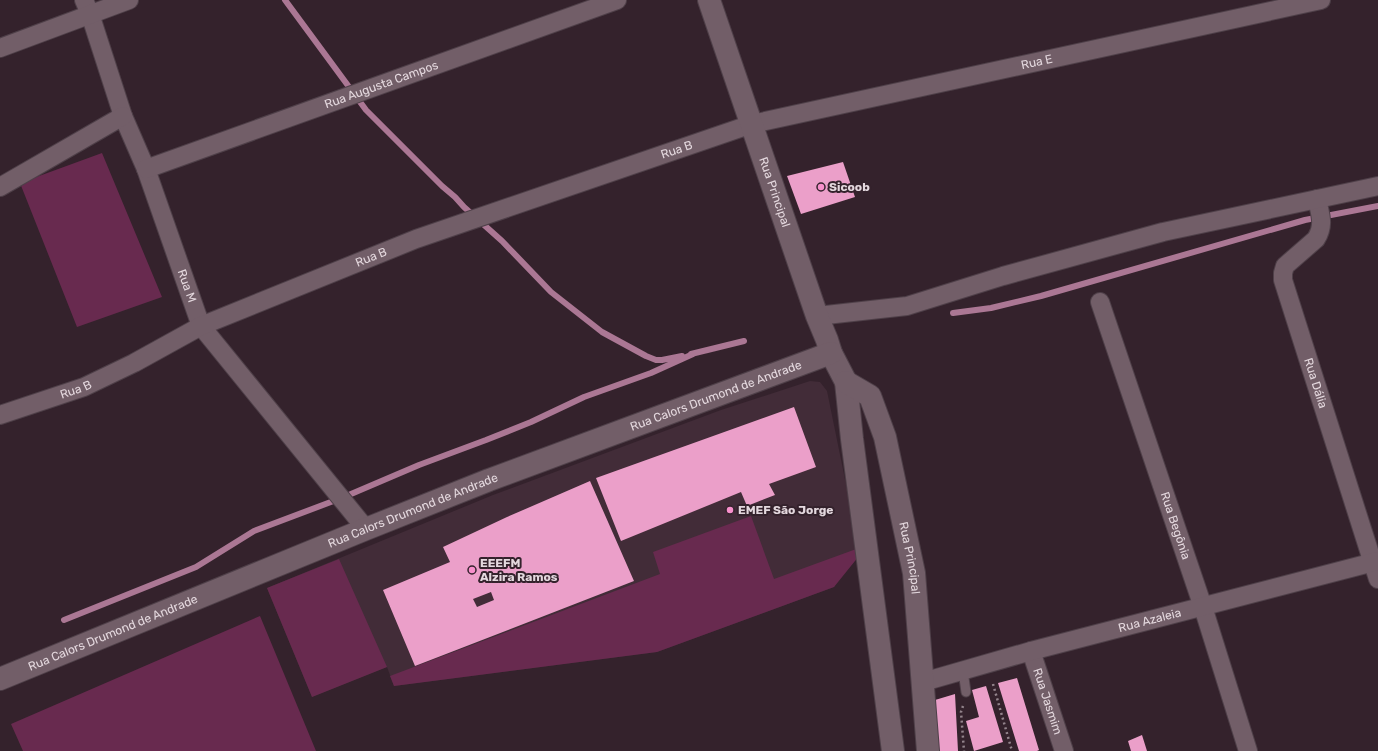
<svg xmlns="http://www.w3.org/2000/svg" width="1378" height="751" viewBox="0 0 1378 751" font-family="Rubik,sans-serif">
<style>
.built{fill:#422c38}
.green{fill:#682a4f}
.lines{fill:none;stroke-linecap:round;stroke-linejoin:round}
.stream{stroke:#ab7794;stroke-width:6}
.building{fill:#eb9fc9;fill-rule:evenodd}
.lane-casing{stroke:#4f4049;stroke-width:11}
.street-casing{stroke:#4f4049;stroke-width:20}
.secondary-casing{stroke:#4f4049;stroke-width:24}
.path{stroke:#93848c;stroke-width:2.5;stroke-dasharray:2 3;stroke-linecap:butt}
.lane{stroke:#725e68;stroke-width:9}
.street{stroke:#725e68;stroke-width:18}
.secondary{stroke:#725e68;stroke-width:22}
.poi-dot{fill:#f890cc;stroke:#34222c;stroke-width:1.5}
.labels{text-anchor:middle;dominant-baseline:central;stroke-width:4;stroke-linejoin:round;paint-order:stroke}
.street-label{font-size:12px;fill:#e4d8de;stroke:#34222c}
.poi-label{font-size:12px;font-weight:bold;fill:#e4d8de;stroke:#34222c;text-anchor:start}
</style>
<rect width="100%" height="100%" fill="#34222c"/>
<!-- built -->
<path class="built" d="M810,381L820,382L827,391L859,548L834,587L657,652L394,686L387,667L312,697L267,588L493,495L721,410Z"/>
<!-- green -->
<path class="green" d="M102,153L162,297L77,327L20,183Z
M751,516L774,579L859,548V556L834,587L657,652L394,686L390,676L660,574L653,552Z
M339,559L387,667L312,697L267,588Z
M260,616L316,751H23L11,724Z"/>
<g class="lines">
<!-- stream -->
<path class="stream" d="M285,0L366,110L442,186L455,197L464,207L502,241L551,292L602,332L646,356L656,360H662L682,356
M953,313L991,308L1041,296L1305,220L1378,206
M691,354L744,341
M64,620L196,567L254,531L344,497L419,465L486,440L531,422L584,397L651,373L693,354"/>
</g>
<!-- building -->
<path class="building" d="M843,162L855,197L801,214L787,176Z
M794,407L816,467L769,484L775,495L747,506L741,492L621,541L596,478Z
M590,481L634,581L415,666L383,590L450,562L443,547L507,517ZM491,592L494,600L477,607L473,599Z
M1017,678L1039,750L1037,751H1019L998,683Z
M986,686L1003,742L974,751L966,721L979,717L972,690Z
M955,694L958,751H939L935,700Z
M1142,735L1147,751H1131L1128,741Z"/>
<g class="lines">
<defs>
<path id="lane" d="M963,671L966,692"/>
<g id="street">
<path id="s1" d="M84,0L90,14L123,116L146,169L201,326L366,529"/>
<path d="M0,48L129,0"/>
<path id="s2" d="M146,169L617,0"/>
<path d="M0,187L123,116"/>
<path id="s3" d="M1317,199C1320,214 1325,225 1316,239L1285,266L1283,273V280L1378,579"/>
<path id="s4" d="M1100,302L1203,607L1248,751"/>
<path d="M817,316L907,306L1003,276L1163,232L1378,186"/>
<path id="s5" d="M0,415L84,387L134,363L201,326L416,239L752,124L1321,0"/>
<path id="s6" d="M1031,651L1064,751"/>
<path id="s7" d="M923,682L1031,651L1378,561"/>
</g>
<g id="secondary">
<path id="s8" d="M709,0L817,316L827,340L831,353L846,382L852,439L893,751"/>
<path id="s9" d="M846,382L870,396L885,437L914,573L928,751"/>
<path id="s10" d="M0,679L366,529L489,480L831,353"/>
</g>
</defs>
<!-- lane casing -->
<use href="#lane" class="lane-casing"/>
<!-- street casing -->
<use href="#street" class="street-casing"/>
<!-- secondary casing -->
<use href="#secondary" class="secondary-casing"/>
<!-- path -->
<path class="path" d="M993,684L1012,751
M963,706L961,712L964,751"/>
<!-- lane -->
<use href="#lane" class="lane"/>
<!-- street -->
<use href="#street" class="street"/>
<!-- secondary -->
<use href="#secondary" class="secondary"/>
</g>
<!-- markers -->
<g class="poi-dot">
<circle cx="821" cy="187" r="4"/>
<circle cx="730" cy="510" r="4"/>
<circle cx="472" cy="570" r="4"/>
</g>
<g class="labels">
<!-- street labels -->
<g class="street-label">
<text stroke="none"><textPath href="#s5" startOffset="1099">Rua E</textPath></text>
<text stroke="none"><textPath href="#s2" startOffset="250">Rua Augusta Campos</textPath></text>
<text stroke="none"><textPath href="#s5" startOffset="728">Rua B</textPath></text>
<text stroke="none"><textPath href="#s8" startOffset="203">Rua Principal</textPath></text>
<text stroke="none"><textPath href="#s5" startOffset="404">Rua B</textPath></text>
<text stroke="none"><textPath href="#s1" startOffset="304">Rua M</textPath></text>
<text stroke="none"><textPath href="#s3" startOffset="205">Rua Dália</textPath></text>
<text stroke="none"><textPath href="#s5" startOffset="80">Rua B</textPath></text>
<text stroke="none"><textPath href="#s10" startOffset="770">Rua Calors Drumond de Andrade</textPath></text>
<text stroke="none"><textPath href="#s10" startOffset="446">Rua Calors Drumond de Andrade</textPath></text>
<text stroke="none"><textPath href="#s4" startOffset="236">Rua Begônia</textPath></text>
<text stroke="none"><textPath href="#s9" startOffset="195">Rua Principal</textPath></text>
<text stroke="none"><textPath href="#s7" startOffset="235">Rua Azaleia</textPath></text>
<text stroke="none"><textPath href="#s10" startOffset="122">Rua Calors Drumond de Andrade</textPath></text>
<text stroke="none"><textPath href="#s6" startOffset="53">Rua Jasmim</textPath></text>
</g>
<!-- poi labels -->
<g class="poi-label">
<text x="829" y="187">Sicoob</text>
<text x="738" y="510">EMEF São Jorge</text>
<text x="480" y="563">EEEFM<tspan x="480" dy="14">Alzira Ramos</tspan></text>
</g>
</g>
</svg>
